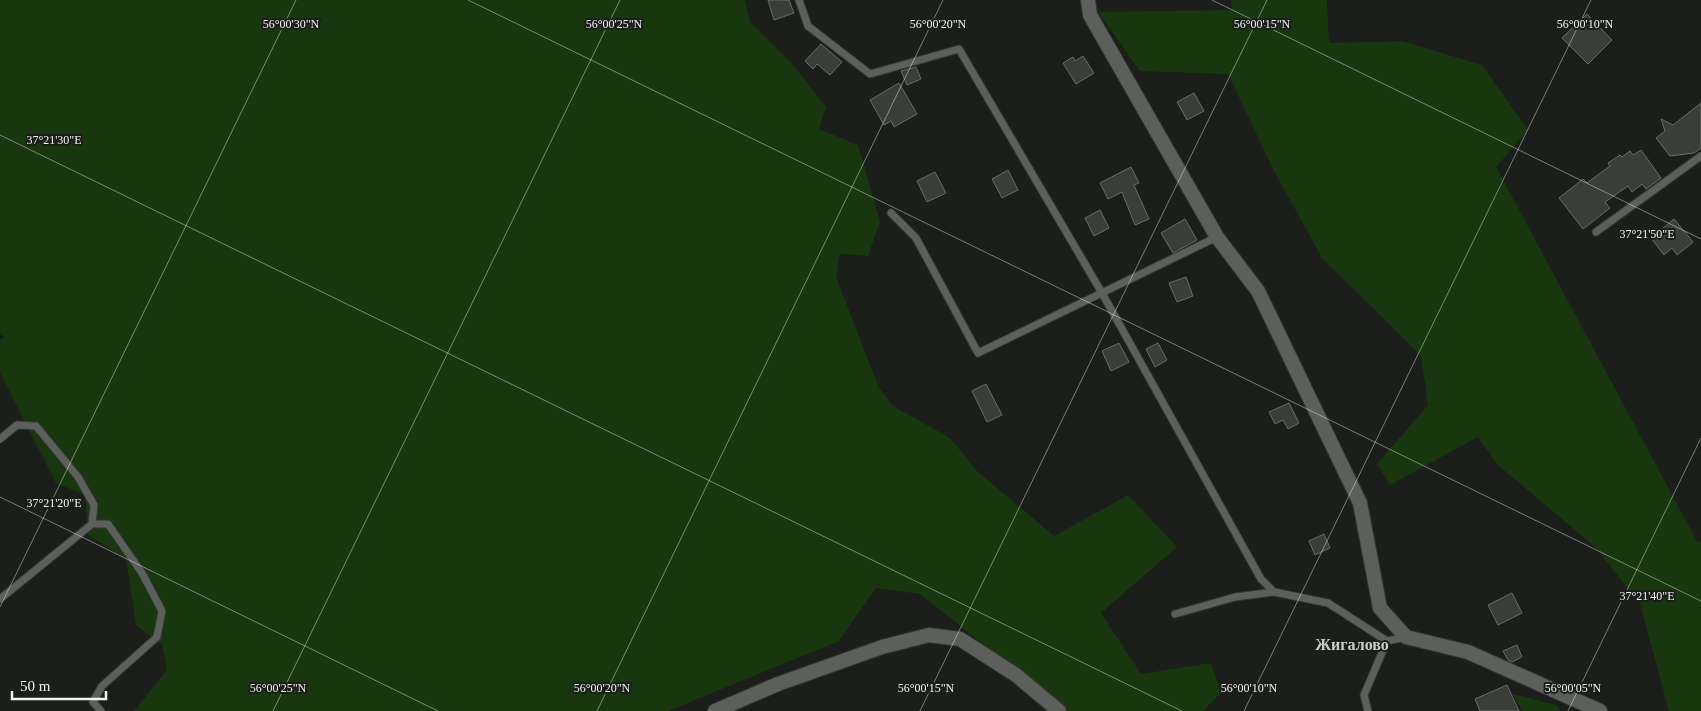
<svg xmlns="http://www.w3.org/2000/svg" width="1701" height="711" viewBox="0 0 1701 711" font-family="'Times New Roman',serif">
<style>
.green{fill:#19370e}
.building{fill:#3a3d3a;stroke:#696c68}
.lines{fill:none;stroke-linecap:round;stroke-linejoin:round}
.service-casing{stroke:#353735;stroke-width:9}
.minor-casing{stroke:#353735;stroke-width:16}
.service{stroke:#5c5f5b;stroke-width:7}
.minor{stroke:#5c5f5b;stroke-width:14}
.ticks{fill:none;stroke:#f2f4f2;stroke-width:1;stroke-opacity:0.45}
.labels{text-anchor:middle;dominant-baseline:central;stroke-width:4;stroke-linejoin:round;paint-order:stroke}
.quarter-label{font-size:16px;font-weight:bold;fill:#cbcfcb;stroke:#1b1e1b}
.ticks-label{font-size:12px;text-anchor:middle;fill:#f2f4f2;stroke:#1b1e1b;stroke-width:4;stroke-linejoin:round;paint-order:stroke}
</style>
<rect width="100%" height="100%" fill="#1b1e1b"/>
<!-- green -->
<path class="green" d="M0,0H745L750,22L794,66L826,107L819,129L858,145L880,222L868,256L840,254L836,277L879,388L893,406L950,438L977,471L1054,536L1128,495L1177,547L1101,613L1141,674L1211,663L1221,693L1203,711H1067L920,594L876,588L839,641L668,711H134L167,670L162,645L136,625L126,559L88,535L85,495L56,483L0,373V340L4,337L0,334Z
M1231,0H1327L1329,43L1402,41L1482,65L1528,130L1496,167L1698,543L1701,541V711H1669L1640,604L1596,548L1498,465L1478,437L1390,485L1377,464L1428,405L1421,356L1322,258L1273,169L1228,74L1140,71L1098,12L1232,10Z
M1513,694L1556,705L1561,711H1522Z"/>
<!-- building -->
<path class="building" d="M768,0H789L794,13L774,20Z
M1587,14L1612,40L1588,64L1562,38Z
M821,44L842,62L830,75L817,64L813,69L805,61Z
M1083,56L1094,73L1076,84L1063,63L1073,57L1075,61Z
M916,67L921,79L907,85L901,71Z
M899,83L917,114L894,127L891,121L884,125L870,100Z
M1194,93L1204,111L1187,120L1177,102Z
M1701,103V148L1694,153L1670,156L1656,138L1665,131L1661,119L1673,125Z
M1641,150L1661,178L1646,189L1642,184L1632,192L1628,186L1605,202L1610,208L1583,229L1559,198L1583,179L1587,183L1610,166L1608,163L1620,155L1622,157L1630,151L1633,155Z
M1131,167L1139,183L1134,185L1149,219L1135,225L1122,192L1108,199L1100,183Z
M1008,170L1018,190L1002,198L992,179Z
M935,172L946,193L927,202L917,181Z
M1100,210L1109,228L1094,236L1085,218Z
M1185,219L1197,240L1173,253L1161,233Z
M1674,219L1693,242L1677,255L1672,248L1664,255L1651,238Z
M1186,277L1193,296L1177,302L1169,283Z
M1119,343L1129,362L1111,371L1102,351Z
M1158,343L1167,360L1155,367L1146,349Z
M986,384L1002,415L987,422L972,391Z
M1289,403L1299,423L1288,429L1283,420L1275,424L1269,412Z
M1324,534L1330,548L1315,555L1309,541Z
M1512,593L1522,613L1498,625L1488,605Z
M1517,645L1522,657L1512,662L1508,660L1503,651Z
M1507,685L1519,711H1480L1475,699Z"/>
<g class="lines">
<defs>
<path id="service" d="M799,0L808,26L870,74L959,49L1102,293L1261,579L1274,592
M891,213L916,238L978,353L1217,237
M1596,232L1701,156
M0,439L17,425L36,426L78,477L94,505L92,524L0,599
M92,524H108L142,573L162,611L157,637L102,686L93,702L101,711
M1175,614L1235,597L1274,592L1328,603L1387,641L1406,637
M1368,711L1364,695L1387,641"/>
<path id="minor" d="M1088,0L1090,15L1217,237L1258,291L1360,503L1380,608L1406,637L1468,652L1600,711
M715,711L778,684L882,647L929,635L960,639L1016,675L1059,711"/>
</defs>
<!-- service casing -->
<use href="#service" class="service-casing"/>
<!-- minor casing -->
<use href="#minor" class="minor-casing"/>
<!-- service -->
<use href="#service" class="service"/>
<!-- minor -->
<use href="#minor" class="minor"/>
</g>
<!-- ticks -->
<path class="ticks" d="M468,0L1701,601M1212,0L1701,239M0,135L1182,711M0,497L438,711M0,607L296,0M273,711L620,0M597,711L943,0M920,711L1267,0M1244,711L1591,0M1568,711L1701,438"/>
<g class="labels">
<!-- quarter labels -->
<g class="quarter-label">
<text x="1352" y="644">Жигалово</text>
</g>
</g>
<g class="ticks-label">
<text x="291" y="28">56°00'30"N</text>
<text x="614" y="28">56°00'25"N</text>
<text x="938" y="28">56°00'20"N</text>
<text x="1262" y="28">56°00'15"N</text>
<text x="1585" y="28">56°00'10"N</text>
<text x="54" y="144">37°21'30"E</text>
<text x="1647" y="238">37°21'50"E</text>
<text x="54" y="507">37°21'20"E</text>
<text x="1647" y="600">37°21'40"E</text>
<text x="278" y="692">56°00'25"N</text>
<text x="602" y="692">56°00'20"N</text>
<text x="926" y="692">56°00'15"N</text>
<text x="1249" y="692">56°00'10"N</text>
<text x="1573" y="692">56°00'05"N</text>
</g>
<!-- scale -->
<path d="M12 691v8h94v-8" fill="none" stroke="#f2f4f2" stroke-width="2.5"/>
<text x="20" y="691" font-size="15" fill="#f2f4f2" stroke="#1b1e1b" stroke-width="4" paint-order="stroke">50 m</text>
</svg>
